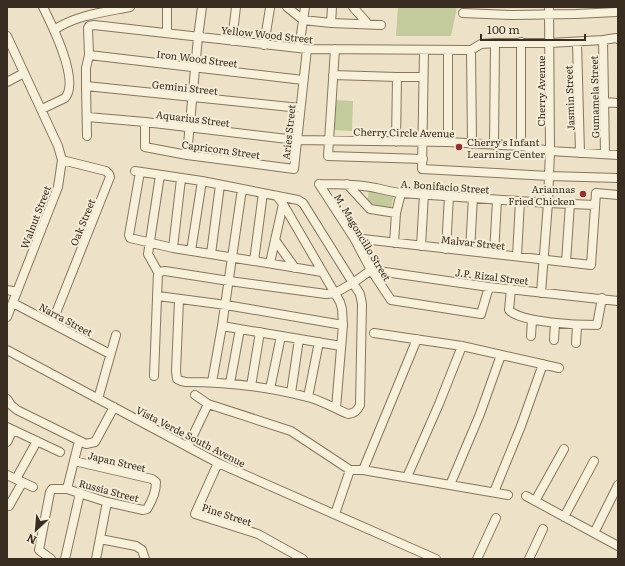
<svg xmlns="http://www.w3.org/2000/svg" width="625" height="566" viewBox="0 0 625 566" font-family="Literata,serif">
<style>
.green{fill:#c3ca9b}
.lines{fill:none;stroke-linecap:round;stroke-linejoin:round}
.minor-casing{stroke:#87755d;stroke-width:10}
.minor{stroke:#f7f0da;stroke-width:8}
.poi-dot{fill:#943230;stroke:#f4ecd6;stroke-width:1.5}
.labels{text-anchor:middle;dominant-baseline:central;stroke-width:4;stroke-linejoin:round;paint-order:stroke}
.street-label{font-size:10px;fill:#382d20;stroke:#f4ecd6}
.poi-label{font-size:10px;fill:#382d20;stroke:#f4ecd6;text-anchor:start}
</style>
<rect width="100%" height="100%" fill="#ede2c7"/>
<!-- green -->
<path class="green" d="M398,7H457L451,36H396Z
M334,100L353,101L352,131L333,130Z
M369,190L394,195L391,208L367,203Z"/>
<g class="lines">
<defs>
<path id="minor" d="M287,7L303,20L331,23L381,25
M353,7L367,23
M463,13L512,15L576,14L616,12
M331,23L332,7
M54,30C76,15 105,12 130,7
M167,33V7
M7,36L58,146L62,160L58,187L7,317
M603,40L605,154
M232,41L236,7
M521,42V146
M577,42L580,153
M264,45L270,8
M299,48L305,7
M335,49L328,156L423,159
M424,50L422,169L549,176L618,178
M448,50V142
M471,50L472,144
M89,55L303,80
M333,75L397,77L396,142
M397,77H423
M7,82L24,73
M86,86L87,136
M604,102L618,103
M300,108L86,86V68L89,55L88,28L89,26L94,25L307,49L471,50L481,44L495,43H550L603,40L616,38L618,39
M42,109L65,98C80,81 52,25 43,7
M88,117L145,122L296,140L448,142L521,146L550,151L618,155
M145,122V147L187,155L294,169L307,49
M494,145L495,43
M187,155L198,37L202,7
M135,171L202,181L298,200L303,203L353,283L335,293L326,294L229,281L165,271L158,272L154,376
M140,172L129,235L130,238L173,248L322,272
M319,184C338,184 357,184 376,188C384,190 392,192 401,193L548,203L595,205
M319,184L354,238L371,270L391,300L481,314L489,287
M347,184L370,209L396,213
M277,196L283,204L340,302L342,309L343,325L336,408
M354,238L591,265L596,193L618,195
M275,240L295,268
M394,243L396,213L401,193
M421,246L424,194
M173,248L181,179
M446,249L449,196
M191,251L202,181
M470,251L473,197
M211,254L220,185
M494,254L497,200
M517,256L520,201
M254,261L263,193
M566,262L570,204
M270,263L283,204
M158,272L148,254L160,175
M511,289L509,310C521,323 579,325 597,325L602,298
M7,290L17,292
M541,293L548,203L550,151L549,7
M158,296L226,305L343,325
M179,300L176,371L177,379L181,381L186,382C228,382 271,387 311,398C324,402 336,409 348,414C355,413 357,411 360,405L362,304L360,294L353,283L371,270L489,287L618,301
M13,303L110,354
M52,323L110,177L109,174L106,171L62,160
M222,326L242,189
M374,333L462,346L559,368
M531,336L532,320
M554,340L555,323
M576,343L577,326
M7,350L218,463L436,559
M212,382L222,326L341,346
M230,383L240,329
M251,386L260,332
M270,389L281,336
M291,393L299,339
M195,395L208,404
M308,397L319,342
M7,399L11,405L17,410L86,444L95,442L114,407
M98,399L116,335
M7,427L60,452
M7,442L13,430
M188,446L208,404L291,431L350,470L335,514
M218,463L195,514L258,534L303,559
M350,470H363L508,495
M363,470L417,339
M7,475L33,487
M407,477L439,404L462,346
M16,479L37,441
M450,485L480,414L501,355
M67,489L78,445
M494,492L521,426L543,364
M526,496L618,546
M535,501L564,449
M9,506L22,483
M564,517L594,461
M594,533L618,485
M100,539L136,546L142,550L145,559
M51,559L39,550L50,492L52,489H67L107,502L143,510L147,509C152,501 156,491 156,482L152,479L74,461
M65,559L80,493
M96,559L107,502
M477,559L496,518
M529,559L543,529"/>
</defs>
<!-- minor casing -->
<use href="#minor" class="minor-casing"/>
<!-- minor -->
<use href="#minor" class="minor"/>
</g>
<!-- markers -->
<g class="poi-dot">
<circle cx="459" cy="147" r="4"/>
<circle cx="583" cy="194" r="4"/>
</g>
<g class="labels">
<!-- street labels -->
<g class="street-label">
<text transform="translate(267 34) rotate(6)">Yellow Wood Street</text>
<text transform="translate(197 58) rotate(7)">Iron Wood Street</text>
<text transform="translate(185 87) rotate(6)">Gemini Street</text>
<text transform="translate(540 91) rotate(-90)">Cherry Avenue</text>
<text transform="translate(594 97) rotate(-91)">Gumamela Street</text>
<text transform="translate(569 98) rotate(-92)">Jasmin Street</text>
<text transform="translate(193 118) rotate(7)">Aquarius Street</text>
<text transform="translate(288 132) rotate(-84)">Aries Street</text>
<text transform="translate(404 132) rotate(1)">Cherry Circle Avenue</text>
<text transform="translate(221 149) rotate(8)">Capricorn Street</text>
<text transform="translate(445 186) rotate(4)">A. Bonifacio Street</text>
<text transform="translate(35 217) rotate(-69)">Walnut Street</text>
<text transform="translate(82 222) rotate(-68)">Oak Street</text>
<text transform="translate(363 237) rotate(59)">M. Magoncillo Street</text>
<text transform="translate(473 242) rotate(6)">Malvar Street</text>
<text transform="translate(492 276) rotate(7)">J.P. Rizal Street</text>
<text transform="translate(66 319) rotate(28)">Narra Street</text>
<text transform="translate(191 436) rotate(27)">Vista Verde South Avenue</text>
<text transform="translate(117 461) rotate(13)">Japan Street</text>
<text transform="translate(109 490) rotate(15)">Russia Street</text>
<text transform="translate(227 514) rotate(18)">Pine Street</text>
</g>
<!-- poi labels -->
<g class="poi-label">
<text x="467" y="141">Cherry's Infant<tspan x="467" dy="12">Learning Center</tspan></text>
<text x="575" y="188" text-anchor="end">Ariannas<tspan x="575" dy="12">Fried Chicken</tspan></text>
</g>
</g>
<!-- border -->
<rect width="625" height="566" fill="none" stroke="#382d20" stroke-width="16"/>
<!-- north arrow -->
<g transform="translate(36 530) rotate(206)" stroke="#f4ecd6" stroke-width="3" paint-order="stroke">
<path d="M0-3L7 15L0 10L-7 15Z" fill="#382d20"/>
<text y="-6" font-size="11" font-weight="bold" text-anchor="middle" fill="#382d20">N</text>
</g>
<!-- scale -->
<path d="M481 34v6h104v-6" fill="none" stroke="#382d20" stroke-width="2"/>
<text x="487" y="34" font-size="12" fill="#382d20" stroke="#f4ecd6" stroke-width="3" paint-order="stroke">100 m</text>
</svg>
